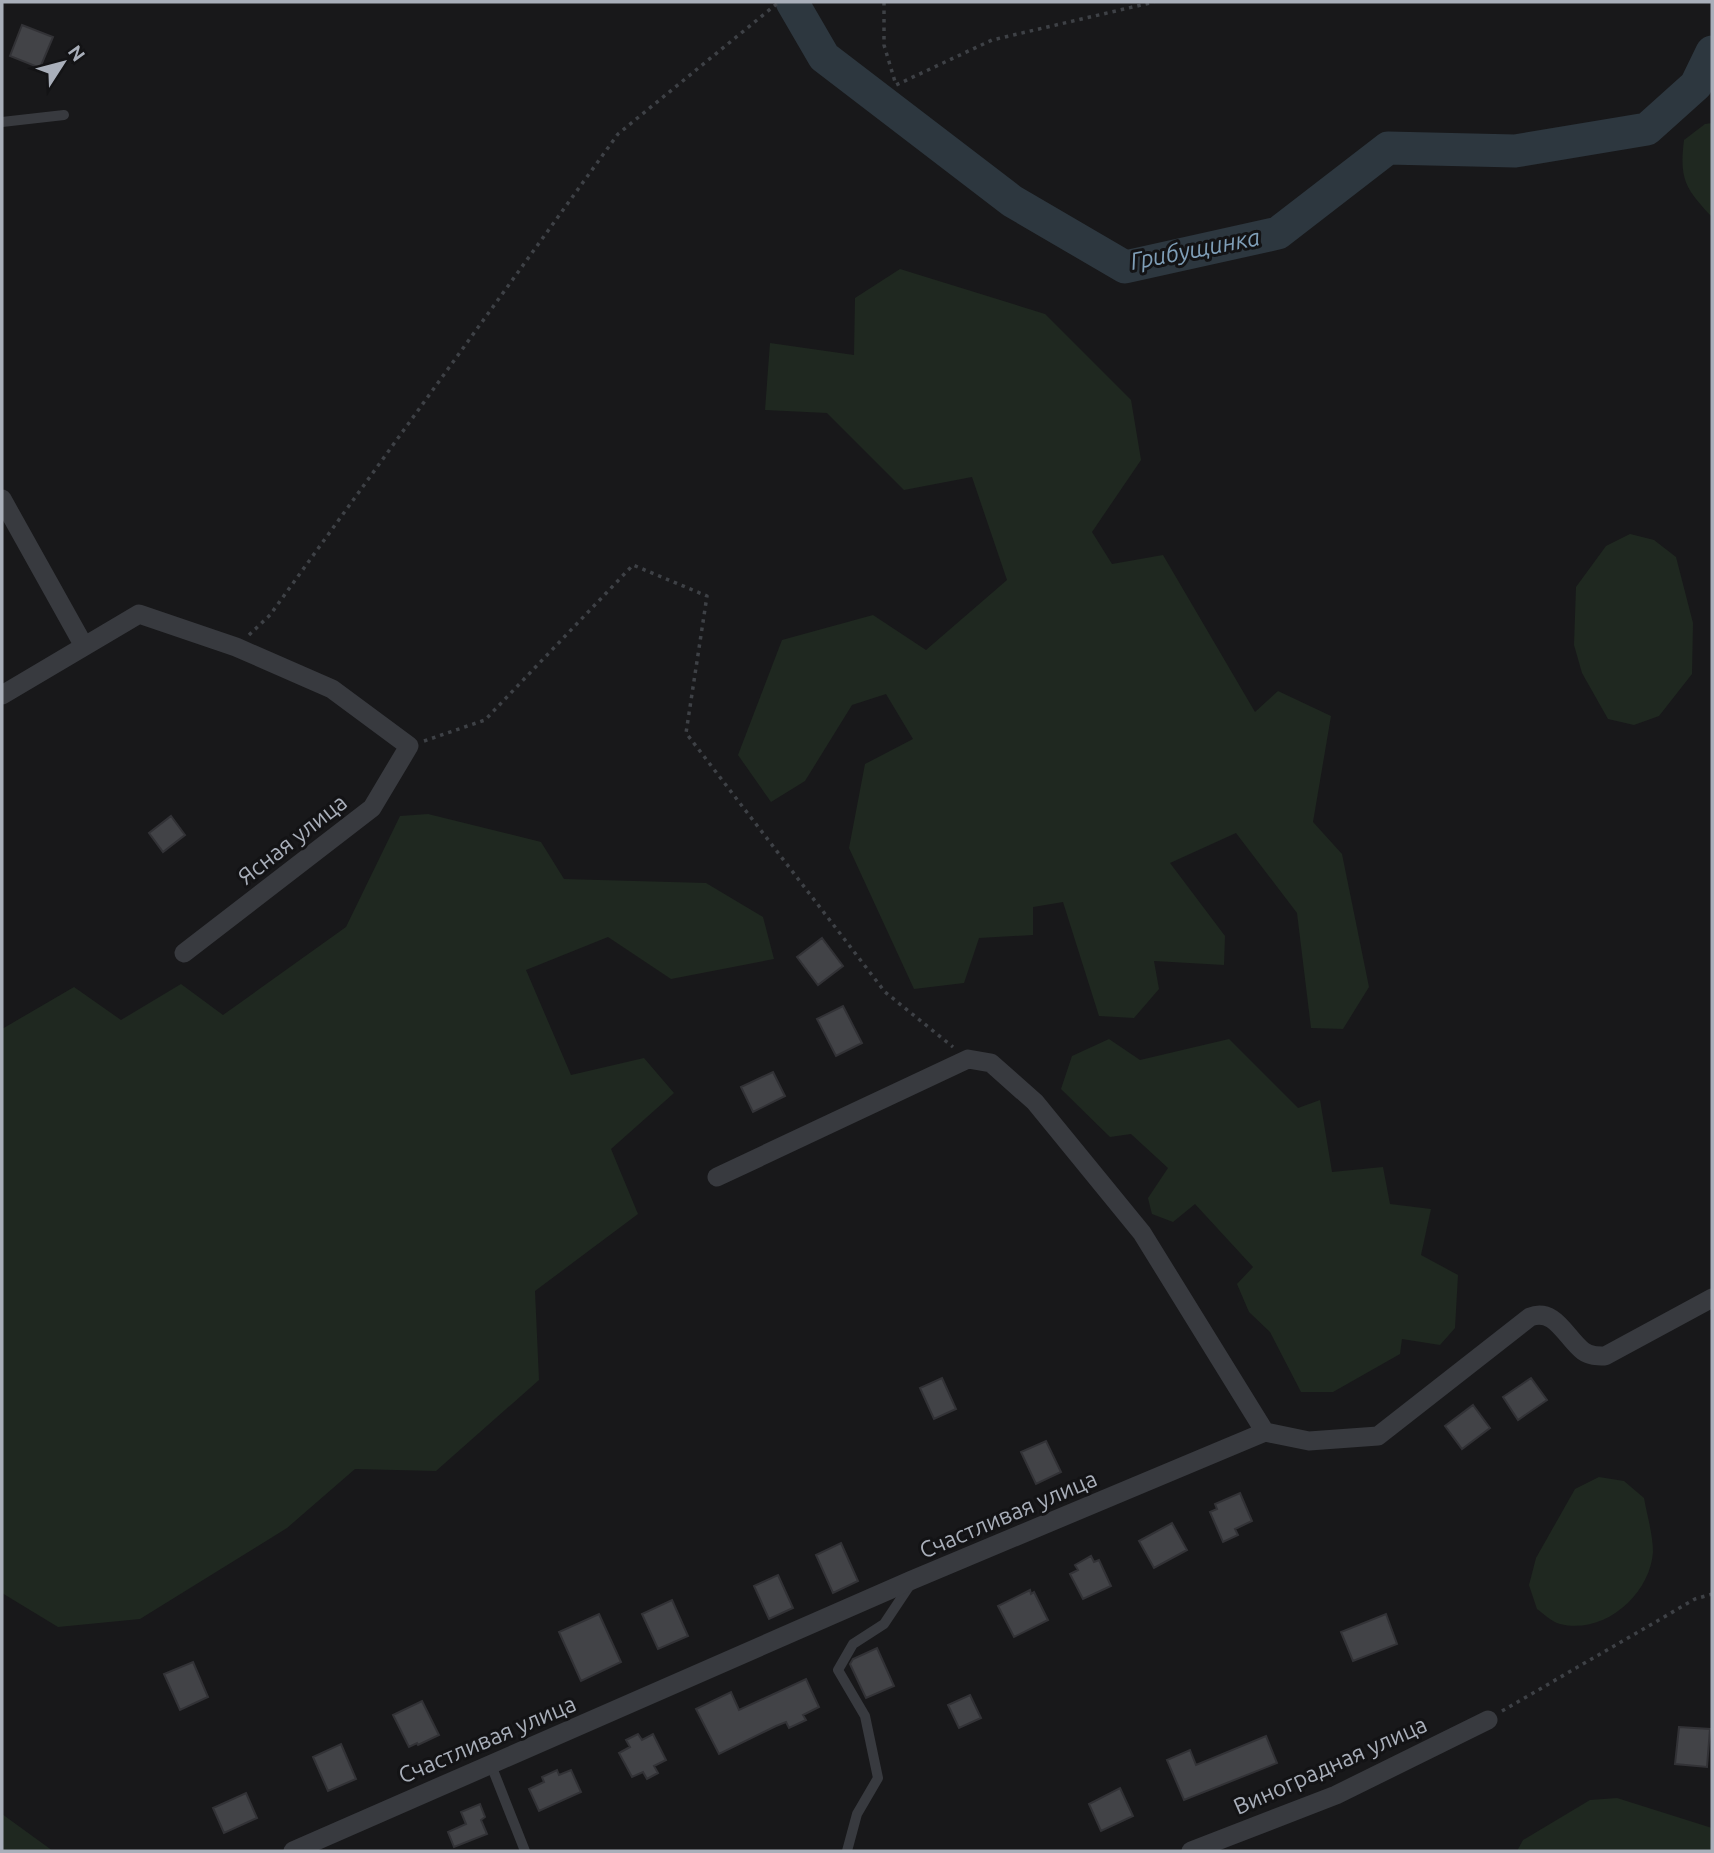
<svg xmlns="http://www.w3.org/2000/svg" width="1714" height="1853" viewBox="0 0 1714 1853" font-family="Ubuntu,sans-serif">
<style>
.green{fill:#1f2820}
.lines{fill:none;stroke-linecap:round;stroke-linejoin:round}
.river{stroke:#2d373f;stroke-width:33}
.building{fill:#424347;stroke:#323236;stroke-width:2}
.path{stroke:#3e4146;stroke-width:3.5;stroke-dasharray:3.5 5;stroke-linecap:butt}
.lane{stroke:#383a3f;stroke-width:10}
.street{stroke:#383a3f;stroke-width:19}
.labels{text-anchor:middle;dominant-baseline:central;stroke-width:6;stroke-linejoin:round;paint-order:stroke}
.street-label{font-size:23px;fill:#a9afba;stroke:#131315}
.water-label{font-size:24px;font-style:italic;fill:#7f9eb7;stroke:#131315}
</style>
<rect width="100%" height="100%" fill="#18181a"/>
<!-- green -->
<path class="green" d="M1712,123V217C1686,189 1679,180 1684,140L1705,124Z
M900,269L1045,314L1131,400L1141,460L1092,532L1112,564L1163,555L1255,712L1278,691L1331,716L1313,822L1342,854L1369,987L1343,1029L1311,1028L1297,913L1236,833L1170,863L1225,936L1224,965L1154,961L1159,989L1134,1018L1099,1016L1063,902L1033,907V935L979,938L964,983L914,989L849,848L865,764L913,739L886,694L852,705L805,781L771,802L738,755L782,640L873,615L926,650L1007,580L972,477L904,490L827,413L765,410L770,343L854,355L855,298Z
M1630,534L1654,540L1676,557L1693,623L1692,674L1659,716L1634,725L1608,719L1582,673L1574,645L1576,587L1606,546Z
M428,814L541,842L564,879L706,883L763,917L774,959L671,979L608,937L526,970L571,1075L644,1058L674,1093L611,1149L638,1214L535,1291L539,1380L436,1471L355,1469L287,1528L140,1619L58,1627L2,1593V1029L74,987L121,1020L181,984L223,1015L346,927L400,816Z
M1109,1039L1140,1060L1229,1039L1298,1108L1320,1100L1332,1172L1383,1167L1390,1204L1431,1209L1421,1255L1458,1275L1455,1328L1440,1345L1402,1339L1400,1354L1333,1392H1301L1270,1332L1249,1312L1237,1284L1253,1267L1195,1204L1173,1222L1152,1214L1148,1198L1168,1168L1131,1134L1110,1137L1061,1089L1072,1056Z
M1599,1477L1624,1481L1644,1498C1647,1515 1653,1535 1653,1552C1650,1595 1604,1635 1560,1624C1552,1622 1544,1614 1537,1609L1529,1585L1536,1558L1575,1489Z
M1617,1798L1712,1828V1851H1517L1523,1840L1590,1800Z
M2,1814L53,1851H2Z"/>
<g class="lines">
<!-- river -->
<path class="river" d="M792,2L824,57L1012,201L1125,267L1278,233L1388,148L1515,151L1647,129L1696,85L1712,52"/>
</g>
<!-- building -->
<path class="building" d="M22,25L53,37L40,68L10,56Z
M171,816L185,835L163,852L149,833Z
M822,938L843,966L818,985L797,957Z
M843,1006L862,1043L836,1056L817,1019Z
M773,1072L785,1096L753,1112L741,1087Z
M942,1378L956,1409L934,1419L920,1388Z
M1531,1378L1547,1400L1518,1420L1503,1397Z
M1473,1405L1490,1428L1462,1449L1445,1426Z
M1046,1441L1061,1472L1036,1484L1021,1452Z
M1240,1493L1252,1521L1235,1529L1238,1535L1223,1542L1210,1512L1217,1509L1215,1504Z
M1172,1523L1187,1550L1154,1568L1139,1541Z
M841,1543L858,1581L833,1593L816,1555Z
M1091,1556L1094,1562L1099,1560L1111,1586L1083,1599L1070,1574L1078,1570L1075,1565Z
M778,1575L793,1608L769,1619L754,1586Z
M1030,1590L1031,1594L1034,1592L1048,1620L1014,1637L998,1606Z
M672,1600L688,1636L658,1649L642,1614Z
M599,1614L621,1662L581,1681L559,1632Z
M1386,1614L1397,1644L1353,1661L1341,1632Z
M877,1648L894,1686L866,1698L850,1664L853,1659Z
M193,1662L208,1697L180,1710L164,1674Z
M806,1679L819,1707L803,1715L806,1720L789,1728L786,1722L776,1726L719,1754L696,1709L731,1692L739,1710Z
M970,1695L981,1718L959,1728L948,1705Z
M422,1701L439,1735L418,1745L417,1743L409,1747L393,1715Z
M1679,1727L1710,1729L1707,1767L1675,1764Z
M638,1734L642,1740L653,1734L666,1760L654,1766L658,1773L647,1779L643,1772L632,1777L619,1753L630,1747L626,1740Z
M1266,1736L1277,1763L1184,1800L1167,1760L1190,1750L1196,1765Z
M341,1744L356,1779L328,1791L313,1757Z
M557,1770L559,1775L571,1770L581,1792L539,1811L529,1789L544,1782L542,1777Z
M1120,1788L1133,1816L1101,1831L1089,1804Z
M246,1793L257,1818L224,1833L213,1808Z
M480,1804L485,1817L481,1820L487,1834L454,1847L448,1832L466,1824L461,1812Z"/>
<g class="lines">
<!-- path -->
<path class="path" d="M884,2V45L896,85L992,40L1154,2
M249,635L270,615L618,134L779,2
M424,741L485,720L633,565L707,596L686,733L885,992L953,1047
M1502,1711L1695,1599L1712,1594"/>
<!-- lane -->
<path class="lane" d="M2,122L64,115
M491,1765L525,1851
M847,1851L857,1814L878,1778L865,1716L838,1670L853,1644L884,1624L910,1585"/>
<!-- street -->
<path class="street" d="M2,499L84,646
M2,695L139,614L236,647L332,689L409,746L372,808L184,953
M717,1177L968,1059L991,1063L1035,1102L1142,1233L1265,1432
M293,1851L912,1580L1265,1432L1309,1441L1378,1436L1530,1317C1555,1307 1566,1338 1583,1351C1590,1356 1597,1356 1605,1356L1712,1298
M1191,1851L1336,1795L1488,1720"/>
</g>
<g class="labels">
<!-- street labels -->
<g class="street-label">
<text transform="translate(292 839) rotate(-38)">Ясная улица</text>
<text transform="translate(1008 1514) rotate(-23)">Счастливая улица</text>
<text transform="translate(487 1739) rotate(-23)">Счастливая улица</text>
<text transform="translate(1330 1765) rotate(-24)">Виноградная улица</text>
</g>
<!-- water labels -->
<g class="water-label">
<text transform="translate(1195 249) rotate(-11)">Грибущинка</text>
</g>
</g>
<!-- border -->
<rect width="1714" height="1853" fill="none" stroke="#a9afba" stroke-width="7"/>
<!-- north arrow -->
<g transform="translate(63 63) rotate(54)" stroke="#131315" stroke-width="5" paint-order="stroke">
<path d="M0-5L12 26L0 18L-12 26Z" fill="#a9afba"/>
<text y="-10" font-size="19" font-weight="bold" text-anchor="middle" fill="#a9afba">N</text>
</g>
</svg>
